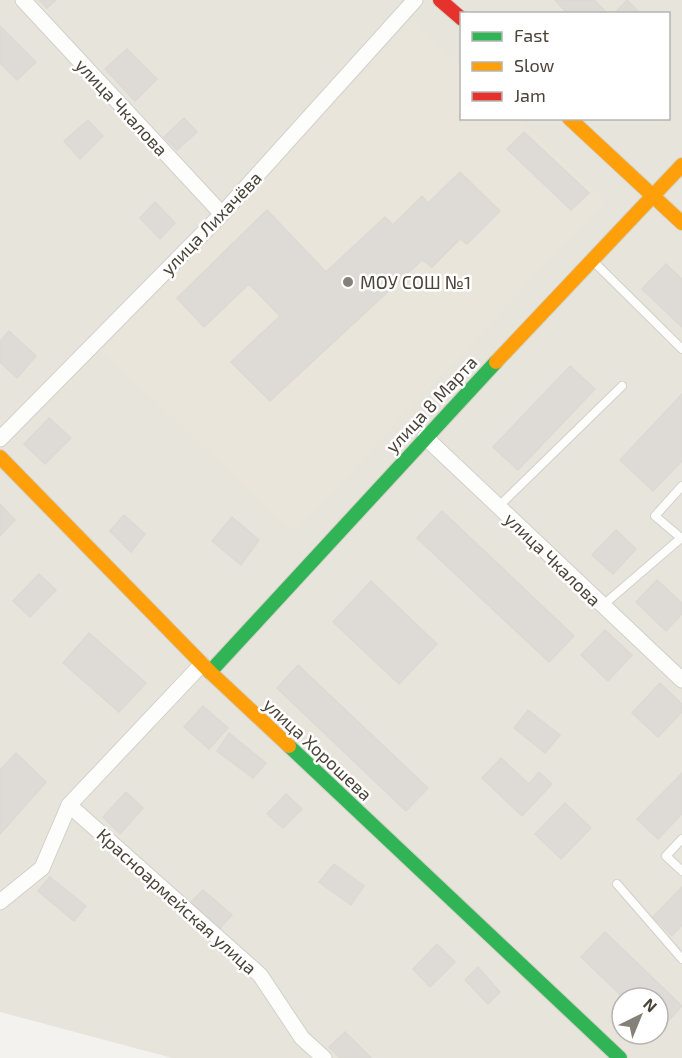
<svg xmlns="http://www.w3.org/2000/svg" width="682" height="1058" viewBox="0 0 682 1058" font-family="'Exo 2',sans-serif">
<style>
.residential{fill:#e7e4dc;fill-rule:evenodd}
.education{fill:#eae5da}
.building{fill:#dedbd6;stroke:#dcd9d4;stroke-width:1.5}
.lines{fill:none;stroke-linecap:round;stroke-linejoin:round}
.lane-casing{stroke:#d2d0cb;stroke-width:10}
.street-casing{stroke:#d2d0cb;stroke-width:17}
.fast-casing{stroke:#d3cfc5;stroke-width:16}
.slow-casing{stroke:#d3cfc5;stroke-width:16}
.jam-casing{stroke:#d3cfc5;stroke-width:16}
.lane{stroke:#fdfdfc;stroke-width:8}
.street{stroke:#fdfdfc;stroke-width:15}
.fast{stroke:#30b455;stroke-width:14}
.slow{stroke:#ff9f0a;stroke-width:14}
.jam{stroke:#e5322d;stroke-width:14}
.poi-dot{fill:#868178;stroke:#fff;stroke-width:2}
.labels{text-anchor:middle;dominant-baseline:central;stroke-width:5;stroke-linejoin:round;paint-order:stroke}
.street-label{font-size:18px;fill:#4b4439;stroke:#fff}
.poi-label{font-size:18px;fill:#4b4439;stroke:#fff;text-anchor:start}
</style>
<rect width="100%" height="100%" fill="#f4f2ee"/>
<!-- residential -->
<path class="residential" d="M0,0H682V1058H172L0,1012ZM462,14H668V118H462ZM622,998H658V1034H622Z"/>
<!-- education -->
<path class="education" d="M414,20L461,65L462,118L518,119L605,201L294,532L102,351Z"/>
<!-- building -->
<path class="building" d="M39,0H56L47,8Z
M555,0H594L608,14H568Z
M627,0L638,11L636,14H614Z
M0,26L36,62L17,80L0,63Z
M127,49L157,79L135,101L105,69Z
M184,118L197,132L177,150L164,137Z
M88,120L103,136L80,159L64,141Z
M524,132L589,193L571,210L507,149Z
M460,172L500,211L467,244L460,239L432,267L422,260L270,401L231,362L280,316L249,284L204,327L177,298L267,210L326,272L385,217L393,225L422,196L428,203Z
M155,202L175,223L160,239L140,218Z
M666,264L682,279V327L642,289Z
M9,331L36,356L17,378L0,362V341Z
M570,366L595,389L518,470L493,447Z
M682,394V461L653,491L620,460Z
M49,418L71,438L45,464L24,444Z
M0,504L15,520L0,536Z
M442,511L574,636L549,662L417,538Z
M124,515L145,534L131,552L110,531Z
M232,517L259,540L241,565L212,541Z
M616,530L636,549L613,574L592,555Z
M39,574L56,590L30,617L13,601Z
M657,580L682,603V614L666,631L636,602Z
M371,581L437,644L399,684L333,622Z
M605,630L632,655L608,681L581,655Z
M89,633L146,683L119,712L63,663Z
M298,665L428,788L406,811L277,688Z
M660,683L682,704V712L658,737L632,713Z
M203,706L228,728L209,749L184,727Z
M528,710L560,735L545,753L514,728Z
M229,733L266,763L253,778L217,751Z
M16,753L46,782L0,834V770Z
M501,758L529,784L539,772L552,784L522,816L482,778Z
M682,773V814L658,839L637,819Z
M126,792L143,808L120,834L103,817Z
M286,794L302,809L283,828L267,814Z
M565,803L591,828L561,859L535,834Z
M334,864L364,886L351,905L319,882Z
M50,877L86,906L74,921L38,891Z
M682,887V925L672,936L653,917Z
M203,890L232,915L218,930L190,903Z
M605,932L682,1006L659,1031L658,998H624L581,957Z
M437,944L455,962L430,987L413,969Z
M478,967L500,992L488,1004L465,980Z
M345,1032L371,1058H340L329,1047Z"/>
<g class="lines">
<defs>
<path id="lane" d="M594,262L682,349
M498,507L622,386
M602,606L681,538L655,516L682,486
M682,839L666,856L682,871
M617,884L682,959"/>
<path id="street" d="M23,0L222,214
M425,437L682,680
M0,439L222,214L415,0
M69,805L260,975L302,1038L324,1058
M0,902L42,868L69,805L202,664"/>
<path id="fast" d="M210,672L496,362
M289,746L620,1058"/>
<path id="slow" d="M569,118L682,223
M496,362L682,165
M0,457L210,672L289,746"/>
<path id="jam" d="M440,0L462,19"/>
</defs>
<!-- lane casing -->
<use href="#lane" class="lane-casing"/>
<!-- street casing -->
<use href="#street" class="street-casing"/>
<!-- fast casing -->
<use href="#fast" class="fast-casing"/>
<!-- slow casing -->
<use href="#slow" class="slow-casing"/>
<!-- jam casing -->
<use href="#jam" class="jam-casing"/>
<!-- lane -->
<use href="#lane" class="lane"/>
<!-- street -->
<use href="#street" class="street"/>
<!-- fast -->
<use href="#fast" class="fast"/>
<!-- slow -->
<use href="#slow" class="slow"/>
<!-- jam -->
<use href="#jam" class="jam"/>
</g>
<!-- markers -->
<circle class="poi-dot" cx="348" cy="282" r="6"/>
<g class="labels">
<!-- street labels -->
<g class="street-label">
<text transform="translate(122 107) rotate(47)">улица Чкалова</text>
<text transform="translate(211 223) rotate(-46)">улица Лихачёва</text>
<text transform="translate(431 404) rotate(-47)">улица 8 Марта</text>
<text transform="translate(553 559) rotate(44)">улица Чкалова</text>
<text transform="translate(318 749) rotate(43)">улица Хорошева</text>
<text transform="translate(177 901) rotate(42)">Красноармейская улица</text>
</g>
<!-- poi labels -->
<g class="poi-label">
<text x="360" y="282">МОУ СОШ №1</text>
</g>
</g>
<!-- legend -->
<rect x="460" y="12" width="210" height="108" fill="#ffffff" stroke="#b7b4b0" stroke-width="1.5"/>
<rect x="472" y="32" width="30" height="9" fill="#30b455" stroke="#b7b4b0" stroke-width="1.5"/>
<text x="514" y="42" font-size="18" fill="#4b4439">Fast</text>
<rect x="472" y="62" width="30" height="9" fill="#ff9f0a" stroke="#b7b4b0" stroke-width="1.5"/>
<text x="514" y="72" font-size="18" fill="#4b4439">Slow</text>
<rect x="472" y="92" width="30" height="9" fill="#e5322d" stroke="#b7b4b0" stroke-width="1.5"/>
<text x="514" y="102" font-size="18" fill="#4b4439">Jam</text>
<!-- north arrow -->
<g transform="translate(640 1016) rotate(43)"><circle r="28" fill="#ffffff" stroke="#b7b4b0" stroke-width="1.5"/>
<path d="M0-4.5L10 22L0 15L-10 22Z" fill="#868178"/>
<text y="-9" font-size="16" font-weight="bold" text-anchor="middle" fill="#4b4439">N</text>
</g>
</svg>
